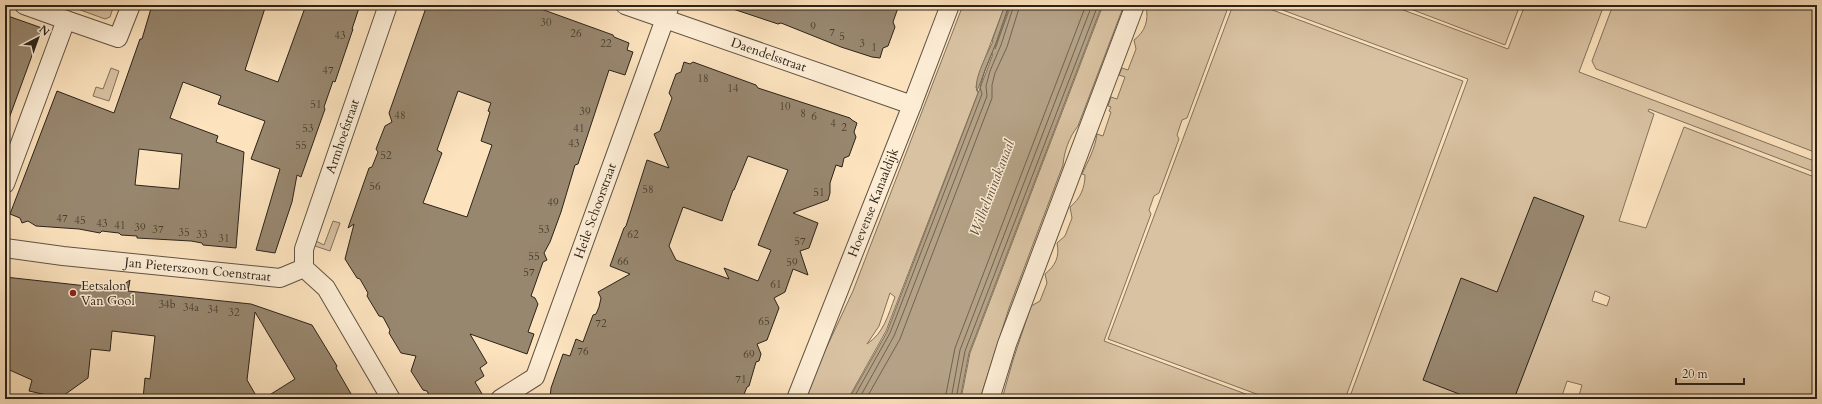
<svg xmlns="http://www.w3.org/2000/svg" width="1822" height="404" viewBox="0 0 1822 404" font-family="Cardo,serif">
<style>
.green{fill:#d9c2a2;stroke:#82725e;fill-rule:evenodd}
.water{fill:#b5a286;stroke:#7e6f5a}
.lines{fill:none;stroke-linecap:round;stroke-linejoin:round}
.shore{stroke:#706250;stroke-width:1}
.building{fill:#98876f;stroke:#2c2319;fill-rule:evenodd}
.minor-casing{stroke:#605342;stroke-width:20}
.minor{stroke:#fdedd5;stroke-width:18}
.poi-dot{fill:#8f2418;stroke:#fdedd5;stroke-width:1.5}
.labels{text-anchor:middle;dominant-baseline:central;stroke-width:3;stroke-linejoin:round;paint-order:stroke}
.number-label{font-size:11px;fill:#473c2e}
.street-label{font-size:13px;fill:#2c2319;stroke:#fdedd5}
.poi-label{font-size:13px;fill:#2c2319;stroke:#fdedd5;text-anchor:start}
.water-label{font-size:14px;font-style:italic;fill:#5c4f3f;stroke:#fdedd5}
</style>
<rect width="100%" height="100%" fill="#fce3be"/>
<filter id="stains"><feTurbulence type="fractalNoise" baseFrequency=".005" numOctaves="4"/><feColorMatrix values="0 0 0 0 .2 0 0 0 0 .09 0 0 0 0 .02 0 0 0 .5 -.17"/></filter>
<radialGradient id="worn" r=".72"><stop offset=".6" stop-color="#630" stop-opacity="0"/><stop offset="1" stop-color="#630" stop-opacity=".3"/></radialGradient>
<!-- green -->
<path class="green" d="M76,5H104L113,8L110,17L105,19L75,8Z
M963,5H1005L981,69L976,87L978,93L886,331L848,399H805L823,355L853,291ZM890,293L895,297C888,315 884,333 867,344L879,326Z
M1103,5H1124L1078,126C1069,137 1064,152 1063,165L1009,308L980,399H961L970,353Z
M1148,5H1229L1187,118L1182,120L1177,135L1179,139L1159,193L1154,196L1149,210L1151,214L1104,341L1259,399H1002L1013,360L1031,306L1040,301L1047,283L1045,274C1055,266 1060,257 1057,243L1065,236L1072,218L1070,207C1080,199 1085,188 1085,175L1082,174C1088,161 1095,149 1097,134L1103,136L1111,112L1109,111L1111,107L1108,106L1111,97L1117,99L1125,77L1119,75L1122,68L1128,70L1136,49L1134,40C1145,32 1149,20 1146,7Z
M1233,5H1259L1463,81L1345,399H1270L1108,339Z
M1269,5H1390L1508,49L1525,5H1604L1579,72L1817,162V173L1649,109L1648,111L1654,114L1619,221L1646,228L1684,127L1817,178V399H1578L1582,385L1567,381L1562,396L1570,399H1349L1468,79ZM1595,291L1610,297L1607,306L1592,301Z
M1400,5H1520L1505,45Z
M1613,5H1817V153L1596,69L1592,61Z
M111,68L119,71L109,101L93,96L96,87L103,89Z
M333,221L340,223L330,251L315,246L316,241L324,245Z"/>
<!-- water -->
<path class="water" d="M1005,5H1010L995,49L1011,5H1102L969,353L960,399H849L887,332L993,54L992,53L977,91C973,79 988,53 993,41H992Z"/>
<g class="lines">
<!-- shore -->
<path class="shore" d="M853,399L890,333L982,94L980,87L985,70L996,43L1009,5
M859,399L894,336L900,321L987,96L986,86L990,71L1001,45L1014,5
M866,399L900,339L906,323L992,98V85L995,73L1007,47L1020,5
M945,399L955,348L1086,5
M951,399L960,350L1092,5
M956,399L965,351L1098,5"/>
</g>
<!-- building -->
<path class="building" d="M152,5H266L245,70L278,82L306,5H360L352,29H353L335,82L333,81L324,107L325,109L301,177L297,175L292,202L275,253L256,250L280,169L251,159L265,121L218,104L221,96L183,82L170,118L218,136L216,142L244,152L236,248L203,245L202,243L191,241L137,238V236L121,235L119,233L110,232L102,231L100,233L79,229L36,226L28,221L22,223L20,218L10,214L57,91L114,113L140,39H142ZM139,149L182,154L179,189L135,185Z
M427,5H530L613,35L614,37L629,43L627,50L633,52L625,75L609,70L587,137L578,164L575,165L561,212L550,242L544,253L547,260L543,262L531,296L535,298L538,304L528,332L534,334L527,354L470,334L487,363L480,368L484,376L475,382L485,399H431L427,391L423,390L411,371L416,356L401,353L389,333L390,330L383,317L379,316L367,296L368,293L360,279L357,278L345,259L354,224L348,228L369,168L372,167L378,152L376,149L385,126L392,122L389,113ZM458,91L491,103L488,111L490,112L481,141L492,145L467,217L423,203L442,153L437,150Z
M731,5H899L893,22L895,27L888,46L883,48L880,58L872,57L841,47L781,23L778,24L730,8Z
M5,15L42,28L7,124L5,123Z
M684,62L690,64L693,62L756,85L758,88L850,118L852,120L857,123L854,132L856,137L849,156L844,158L842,167L836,165L830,183V193L828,200L793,213L818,223L809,248L800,251L808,275L793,269L785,292L774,298L779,308L767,340L757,344L761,354L759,361L756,362L749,386L747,387L742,399H550L551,388L563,354L570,356L576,339L583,342L593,315L596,314L599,307L601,298L598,292L630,274L610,266L624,228L626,226L647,160L669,168L654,134L660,131L672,98L669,93L676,74L681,72ZM748,156L788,170L758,245L771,250L758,281L724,268L729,279L676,260L669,246L683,207L722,221L733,190H734Z
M1534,197L1584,216L1514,399H1472L1423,380L1461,278L1497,292Z
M5,277L96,287L97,289L115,291L130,280L128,291L251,304L312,325L337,366L336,368L354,399H263L295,379L255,312L247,380L258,399H143L145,378L150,379L155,336L112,331L110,351L91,349L88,378L60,398L29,391L32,380L5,368Z"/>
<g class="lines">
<defs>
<g id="minor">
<path d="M24,5L66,20"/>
<path id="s1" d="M625,5L912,105"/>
<path d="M5,184L66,20L118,38L131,5"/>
<path id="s2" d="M5,248L63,256L280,278L304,268L326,288L391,399"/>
<path id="s3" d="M304,268V249L388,5"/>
<path id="s4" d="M500,399L535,377L670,5"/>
<path id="s5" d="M796,399L912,105L950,5"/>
<path d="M990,399L1007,344L1135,5"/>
</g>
</defs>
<!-- minor casing -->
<use href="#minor" class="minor-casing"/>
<!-- minor -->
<use href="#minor" class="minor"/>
</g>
<!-- markers -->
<circle class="poi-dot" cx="73" cy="293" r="4"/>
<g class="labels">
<!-- number labels -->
<g class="number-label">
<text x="546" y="22">30</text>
<text x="813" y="26">9</text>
<text x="832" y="32">7</text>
<text x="576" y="33">26</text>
<text x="340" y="35">43</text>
<text x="842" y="36">5</text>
<text x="606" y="43">22</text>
<text x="862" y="43">3</text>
<text x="874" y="47">1</text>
<text x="328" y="70">47</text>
<text x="703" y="78">18</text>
<text x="733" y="88">14</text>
<text x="316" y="104">51</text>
<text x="785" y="106">10</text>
<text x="585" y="111">39</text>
<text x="803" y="113">8</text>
<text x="400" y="115">48</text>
<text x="814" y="116">6</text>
<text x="833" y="123">4</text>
<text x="844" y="127">2</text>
<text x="308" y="128">53</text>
<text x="579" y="128">41</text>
<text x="574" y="143">43</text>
<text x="301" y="145">55</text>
<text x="386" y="155">52</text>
<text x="375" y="186">56</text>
<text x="648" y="189">58</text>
<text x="819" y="192">51</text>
<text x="553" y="202">49</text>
<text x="62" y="218">47</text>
<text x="80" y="220">45</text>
<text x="102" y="223">43</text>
<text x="120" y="225">41</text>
<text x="140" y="227">39</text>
<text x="158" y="229">37</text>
<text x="544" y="229">53</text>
<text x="184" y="232">35</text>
<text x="202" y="234">33</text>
<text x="633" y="234">62</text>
<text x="224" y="238">31</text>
<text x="800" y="241">57</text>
<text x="534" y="256">55</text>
<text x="623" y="261">66</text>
<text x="792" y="262">59</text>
<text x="529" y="272">57</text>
<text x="776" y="284">61</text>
<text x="167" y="304">34b</text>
<text x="191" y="307">34a</text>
<text x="213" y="309">34</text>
<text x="234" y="312">32</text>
<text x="764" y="321">65</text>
<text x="601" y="323">72</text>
<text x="583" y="351">76</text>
<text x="749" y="354">69</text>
<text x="741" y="379">71</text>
</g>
<!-- street labels -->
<g class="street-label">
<text stroke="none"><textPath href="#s1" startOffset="152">Daendelsstraat</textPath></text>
<text stroke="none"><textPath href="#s3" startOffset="138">Armhoefstraat</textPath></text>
<text stroke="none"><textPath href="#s5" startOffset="211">Hoevense Kanaaldijk</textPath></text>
<text stroke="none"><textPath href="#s4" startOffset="218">Heile Schoorstraat</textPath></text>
<text stroke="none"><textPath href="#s2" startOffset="194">Jan Pieterszoon Coenstraat</textPath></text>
</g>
<!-- poi labels -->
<g class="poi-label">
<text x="81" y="286">Eetsalon<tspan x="81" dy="15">Van Gool</tspan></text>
</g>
<!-- water labels -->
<g class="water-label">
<text transform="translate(992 188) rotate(-69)">Wilhelminakanaal</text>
</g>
</g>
<!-- margin -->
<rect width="1822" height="404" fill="none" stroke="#fce3be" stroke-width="20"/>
<rect x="6" y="6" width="1810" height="392" fill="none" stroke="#2c2319" stroke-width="2"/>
<rect x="10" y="10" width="1802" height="384" fill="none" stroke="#2c2319"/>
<!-- north arrow -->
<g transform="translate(38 38) rotate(41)" stroke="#fdedd5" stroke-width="3" paint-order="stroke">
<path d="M0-3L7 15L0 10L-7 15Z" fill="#2c2319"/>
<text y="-6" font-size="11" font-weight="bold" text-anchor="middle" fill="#2c2319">N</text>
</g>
<!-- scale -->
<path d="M1676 378v6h68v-6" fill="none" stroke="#2c2319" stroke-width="2"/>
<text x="1682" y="378" font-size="12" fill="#2c2319" stroke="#fdedd5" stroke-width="3" paint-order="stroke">20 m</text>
<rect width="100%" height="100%" filter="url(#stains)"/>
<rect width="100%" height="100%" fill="url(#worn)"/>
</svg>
